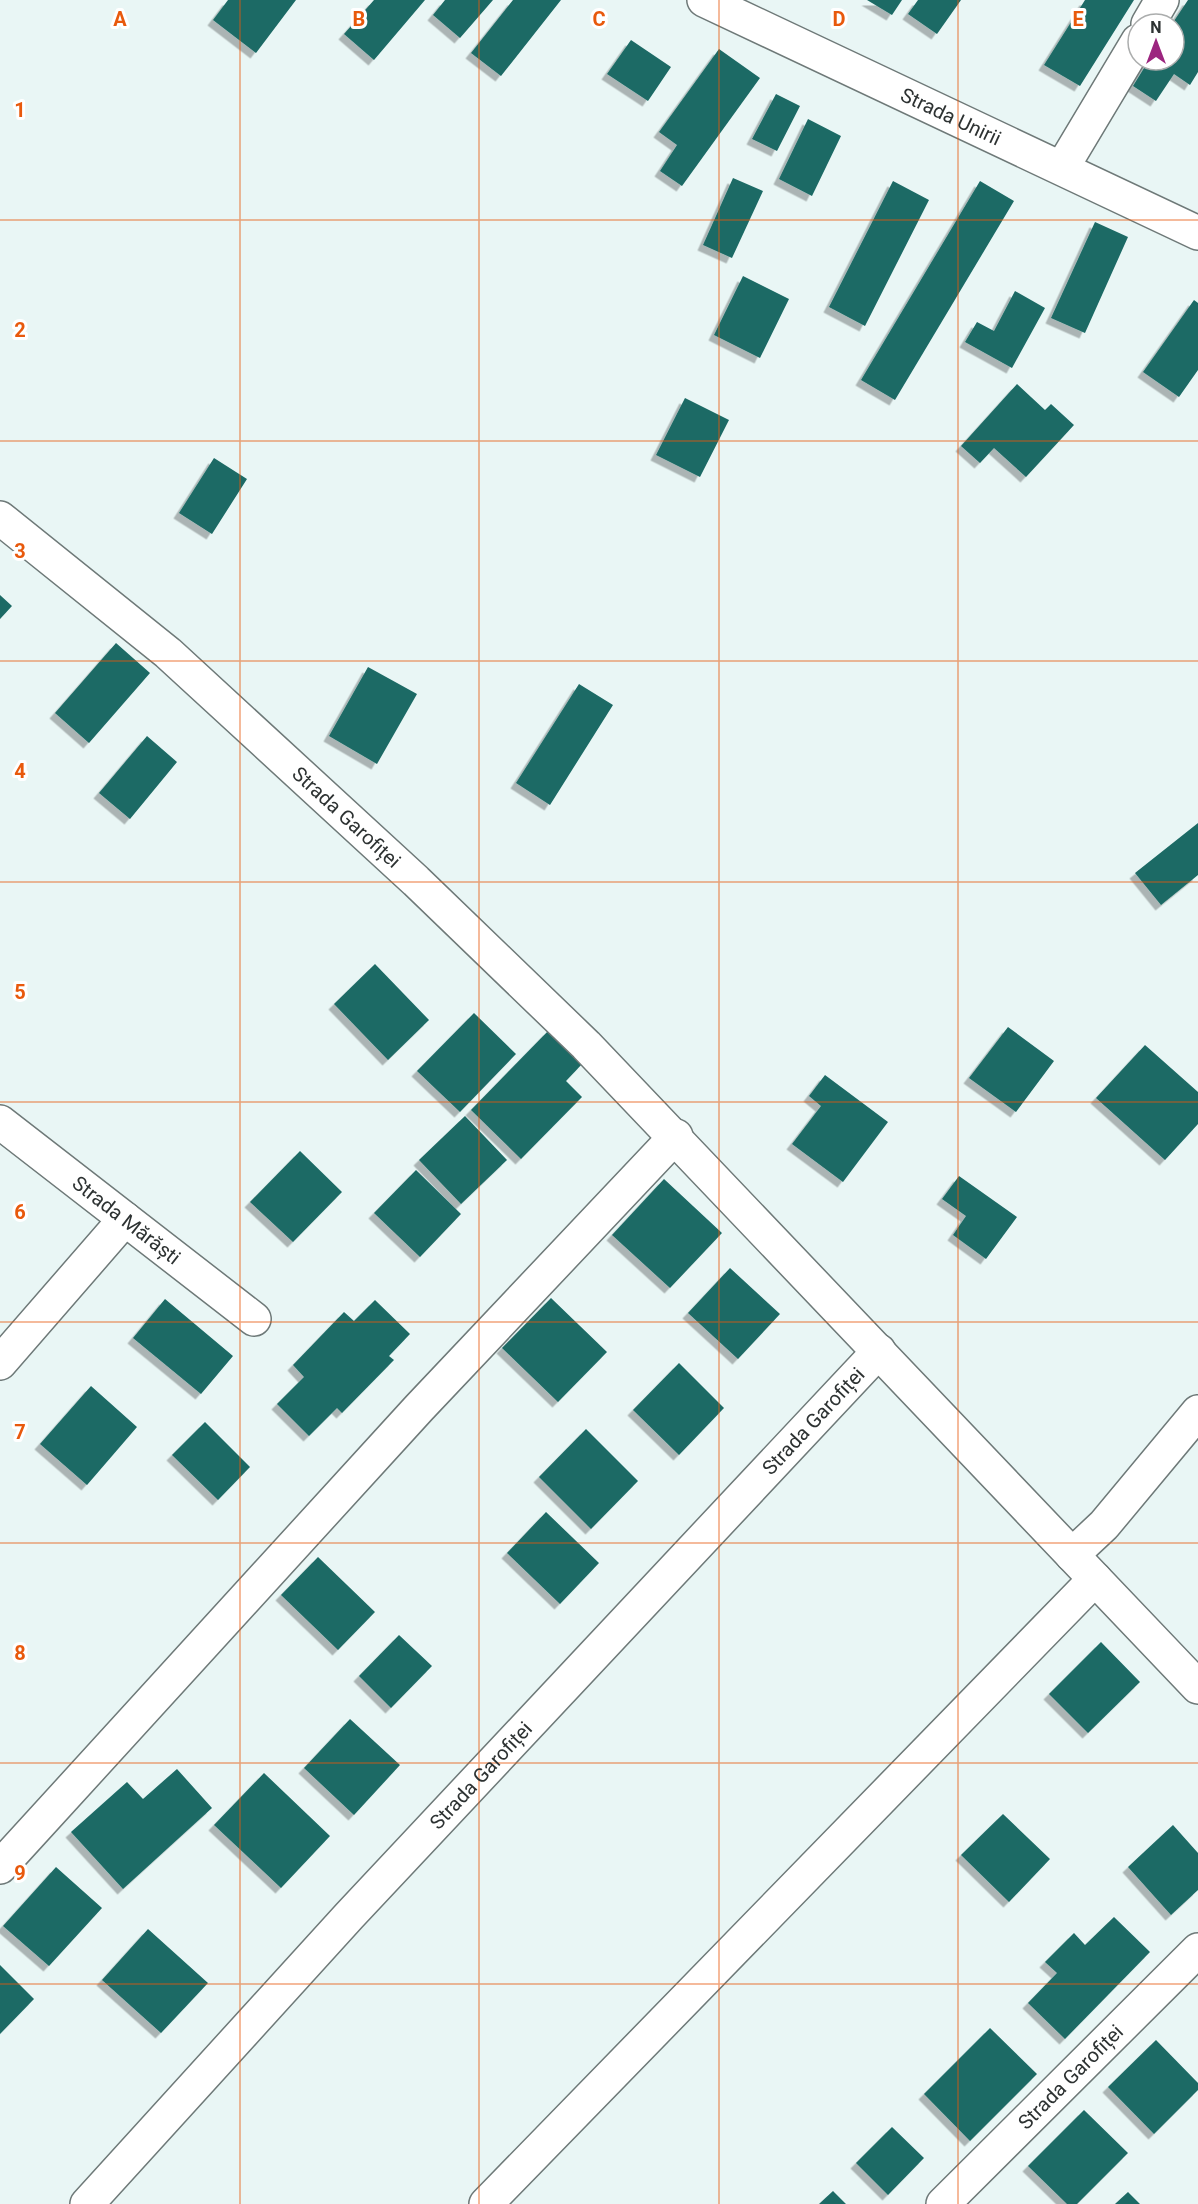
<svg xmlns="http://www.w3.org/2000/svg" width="1198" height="2204" viewBox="0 0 1198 2204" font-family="Roboto,sans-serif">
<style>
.building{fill:#1c6a65;filter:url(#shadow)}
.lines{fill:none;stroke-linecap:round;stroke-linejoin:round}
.minor-casing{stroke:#6e7978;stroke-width:36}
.secondary-casing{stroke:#6e7978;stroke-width:36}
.minor{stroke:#fff;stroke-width:33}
.secondary{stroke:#fff;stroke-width:33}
.grid{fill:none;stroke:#e8590c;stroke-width:1.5;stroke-opacity:0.55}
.labels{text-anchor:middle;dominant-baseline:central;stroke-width:6;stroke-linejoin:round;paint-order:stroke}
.street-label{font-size:20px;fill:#2d3232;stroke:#fff}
.grid-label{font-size:20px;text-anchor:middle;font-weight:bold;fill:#e8590c;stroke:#fff;stroke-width:6;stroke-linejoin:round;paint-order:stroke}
</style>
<defs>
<filter id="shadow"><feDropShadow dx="-5.5" dy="5.5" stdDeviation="0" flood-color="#0004"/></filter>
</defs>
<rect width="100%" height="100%" fill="#e9f6f5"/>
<!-- building -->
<path class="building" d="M228,0H296L256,53L213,20Z
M374,0H425L374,60L344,34Z
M445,0H493L460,38L433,15Z
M513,0H561L501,76L471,53Z
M867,0H902L892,15Z
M918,0H961L937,34L908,14Z
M1085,0H1134L1080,86L1044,65Z
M1188,0H1198V72L1190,85L1174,74L1156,101L1133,86L1149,60H1174L1172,24Z
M631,40L671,67L648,101L607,74Z
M719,49L760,78L682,186L660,171L677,145L659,132Z
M776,94L800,106L777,151L752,139Z
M808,119L841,136L812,196L779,179Z
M733,178L763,191L732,258L703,245Z
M893,181L929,200L865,326L829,307Z
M980,181L1014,201L895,400L861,380Z
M1095,222L1128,237L1085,333L1051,318Z
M743,276L789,299L760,358L714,335Z
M1015,291L1045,308L1012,368L965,342L977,322L994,331Z
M1194,300L1198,303V370L1179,397L1143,372Z
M1017,384L1045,410L1051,404L1074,425L1026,477L994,448L980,463L961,446Z
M685,398L729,420L700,477L656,455Z
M214,458L247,479L212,534L179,513Z
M0,595L12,606L0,619Z
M116,643L150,673L89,743L55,713Z
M368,667L417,694L377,764L329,736Z
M579,684L613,705L550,805L516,783Z
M147,736L177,762L130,819L99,793Z
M1198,823V875L1161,905L1135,873Z
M375,964L429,1020L388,1060L334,1004Z
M474,1013L516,1054L460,1112L417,1071Z
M1008,1027L1054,1061L1016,1112L969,1078Z
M549,1030L583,1063L566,1081L582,1097L521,1159L471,1110Z
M1145,1045L1198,1092V1124L1165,1160L1096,1098Z
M825,1075L888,1122L843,1182L792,1144L821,1106L809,1096Z
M465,1116L507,1160L461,1204L419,1160Z
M300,1151L342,1192L293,1242L250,1202Z
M416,1170L461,1214L420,1257L374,1213Z
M959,1176L1017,1217L986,1259L953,1235L966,1216L942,1199Z
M664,1179L722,1233L670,1288L612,1235Z
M730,1268L780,1314L738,1359L688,1313Z
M551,1298L607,1352L558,1402L502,1348Z
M165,1299L233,1356L201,1394L133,1338Z
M375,1300L410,1334L389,1356L394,1360L342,1413L337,1408L309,1436L277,1404L304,1377L293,1365L344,1312L354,1321Z
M679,1363L724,1408L679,1455L633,1410Z
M91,1386L137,1427L87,1485L40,1444Z
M205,1422L250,1467L218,1500L172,1455Z
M586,1429L638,1481L591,1529L539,1477Z
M546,1512L599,1563L560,1604L507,1553Z
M318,1557L375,1612L338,1650L281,1595Z
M399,1635L432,1666L391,1708L359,1676Z
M1101,1642L1140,1682L1088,1733L1049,1694Z
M350,1719L400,1765L354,1815L304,1768Z
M177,1769L212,1808L123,1889L71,1832L127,1782L143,1799Z
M264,1773L330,1836L281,1888L214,1825Z
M1003,1814L1050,1859L1009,1902L961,1855Z
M1173,1825L1198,1853V1890L1171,1915L1128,1867Z
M56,1867L102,1908L49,1966L3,1926Z
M1114,1917L1150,1952L1065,2039L1028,2003L1057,1973L1045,1962L1074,1933L1085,1945Z
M148,1929L208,1983L161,2033L102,1980Z
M0,1965L34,1999L0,2034Z
M990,2028L1037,2074L970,2141L924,2094Z
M1156,2040L1198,2083V2090L1154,2134L1108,2087Z
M1084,2110L1128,2153L1077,2204H1067L1028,2166Z
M892,2127L924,2158L888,2195L856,2163Z
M833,2191L846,2204H819Z
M1128,2192L1140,2204H1115Z"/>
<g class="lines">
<defs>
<g id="minor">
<path d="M1148,24L1162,0"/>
<path d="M1062,168L1138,41"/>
<path id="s1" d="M0,518L168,653L416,881L586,1045L1198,1687"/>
<path id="s2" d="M0,1122L254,1319"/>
<path d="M0,1363L125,1219"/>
<path d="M1072,1555L1104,1525L1198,1412"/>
<path d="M0,1867L419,1408L676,1136"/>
<path id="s3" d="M87,2204L349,1916L879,1351"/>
<path d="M486,2204L1095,1579"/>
<path id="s4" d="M943,2204L1198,1950"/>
</g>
<g id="secondary">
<path id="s5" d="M704,0L1198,233"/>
</g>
</defs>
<!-- minor casing -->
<use href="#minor" class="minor-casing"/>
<!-- secondary casing -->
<use href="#secondary" class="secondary-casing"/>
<!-- minor -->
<use href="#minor" class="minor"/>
<!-- secondary -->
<use href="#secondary" class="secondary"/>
</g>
<!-- grid -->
<path class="grid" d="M240,0V2204M479,0V2204M719,0V2204M958,0V2204M0,220H1198M0,441H1198M0,661H1198M0,882H1198M0,1102H1198M0,1322H1198M0,1543H1198M0,1763H1198M0,1984H1198"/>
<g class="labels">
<!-- street labels -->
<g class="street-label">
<text stroke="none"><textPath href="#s5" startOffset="273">Strada Unirii</textPath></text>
<text stroke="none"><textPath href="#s1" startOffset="458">Strada Garofiței</textPath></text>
<text stroke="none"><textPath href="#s2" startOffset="160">Strada Mărăști</textPath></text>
<text stroke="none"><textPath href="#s3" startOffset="1068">Strada Garofiței</textPath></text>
<text stroke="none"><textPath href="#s3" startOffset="582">Strada Garofiței</textPath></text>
<text stroke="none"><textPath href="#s4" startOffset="180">Strada Garofiței</textPath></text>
</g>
</g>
<g class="grid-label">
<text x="120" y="26">A</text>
<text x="359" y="26">B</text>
<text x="599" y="26">C</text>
<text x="839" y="26">D</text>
<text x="1078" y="26">E</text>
<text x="20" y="117">1</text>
<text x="20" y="337">2</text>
<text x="20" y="558">3</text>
<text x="20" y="778">4</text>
<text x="20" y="999">5</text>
<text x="20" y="1219">6</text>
<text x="20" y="1439">7</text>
<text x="20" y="1660">8</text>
<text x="20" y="1880">9</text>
</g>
<!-- north arrow -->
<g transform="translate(1156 42)"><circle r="28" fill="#ffffff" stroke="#abadad" stroke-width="1.5"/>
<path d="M0-4.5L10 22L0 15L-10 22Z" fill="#9c257f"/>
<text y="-9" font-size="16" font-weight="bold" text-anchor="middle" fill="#2d3232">N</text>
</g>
</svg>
